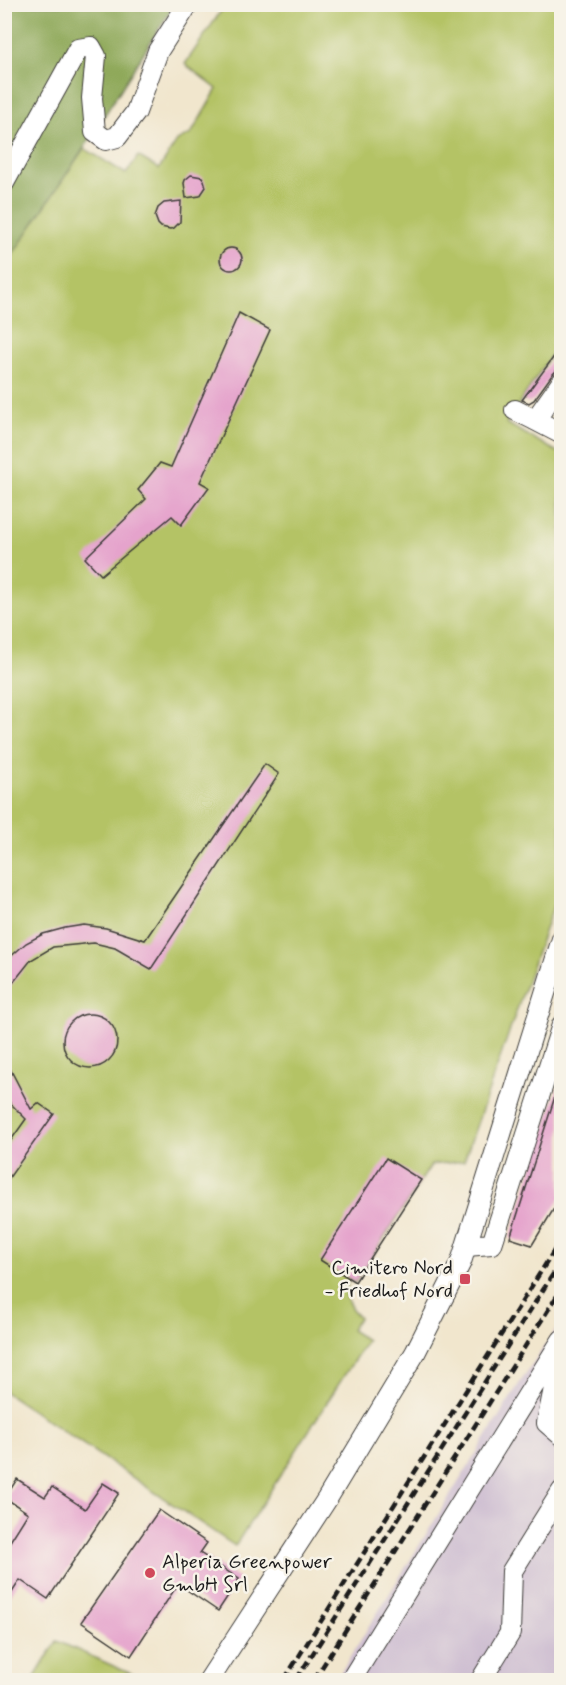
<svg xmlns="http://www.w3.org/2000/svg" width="566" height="1685" viewBox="0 0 566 1685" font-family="Mynerve,sans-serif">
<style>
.industrial{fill:#cebed1}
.green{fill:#b4c365;stroke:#687040;stroke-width:1.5}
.forest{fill:#8fa95a;stroke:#56623b;stroke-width:1.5}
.building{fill:#e5a3cc}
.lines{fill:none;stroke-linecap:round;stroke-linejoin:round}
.minor-casing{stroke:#3c3a37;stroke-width:22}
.minor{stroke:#fff;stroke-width:20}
.rail{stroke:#1c1c1c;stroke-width:4.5;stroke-dasharray:9 4.5;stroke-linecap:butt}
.poi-dot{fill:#d1495b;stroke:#f7f3e8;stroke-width:2}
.labels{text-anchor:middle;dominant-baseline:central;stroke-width:5;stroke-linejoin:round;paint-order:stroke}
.poi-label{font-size:20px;fill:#1c1c1c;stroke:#f7f3e8;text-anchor:end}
</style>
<rect width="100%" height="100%" fill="#f7f3e8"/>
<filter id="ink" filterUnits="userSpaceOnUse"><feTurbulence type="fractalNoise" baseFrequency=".0167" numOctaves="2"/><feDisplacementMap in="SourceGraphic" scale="12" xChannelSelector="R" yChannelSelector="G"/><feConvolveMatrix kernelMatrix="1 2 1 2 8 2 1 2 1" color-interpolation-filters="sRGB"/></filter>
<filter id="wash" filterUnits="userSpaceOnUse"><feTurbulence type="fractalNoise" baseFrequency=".008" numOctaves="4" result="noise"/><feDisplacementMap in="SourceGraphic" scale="24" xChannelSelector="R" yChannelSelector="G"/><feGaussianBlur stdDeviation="1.35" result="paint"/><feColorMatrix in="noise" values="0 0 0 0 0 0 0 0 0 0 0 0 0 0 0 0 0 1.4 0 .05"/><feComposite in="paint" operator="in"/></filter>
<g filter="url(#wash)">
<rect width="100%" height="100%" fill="#f1e6cd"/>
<!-- industrial -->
<path class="industrial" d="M561,1322V1680H336L519,1384Z"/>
<!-- green -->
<path class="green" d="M225,5H561V340L506,423L561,454V884L464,1161L431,1165L355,1283L348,1278C345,1297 346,1303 359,1318L351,1330L367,1340L235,1546L5,1392V266L84,148L126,174L138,156L159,169L177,141L191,134L217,89L185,64Z
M57,1641L145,1680H33Z"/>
<!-- forest -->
<path class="forest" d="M5,5H174L84,148L5,266Z"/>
<g id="blocks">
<!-- building -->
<path class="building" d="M191,175L202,177L204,180L206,187L200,196L186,198L184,183L185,180Z
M181,201L180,222L174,228L170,229L161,227L158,224L155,216L158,208L164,203Z
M220 259a11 11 0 1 1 22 0a11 11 0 1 1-22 0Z
M239,313L270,330L200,482L209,487L181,525L172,516L101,575L85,558L146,499L138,490L160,463L171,467Z
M561,347V370L556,371L552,375L534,400L529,403L522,400Z
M265,764L279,774L151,969L115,948L94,943L53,947L31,960L4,994V964L8,959L26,943L43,934L65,928L84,925L106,928L145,940Z
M63 1041a27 27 0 1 1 54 0a27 27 0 1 1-54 0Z
M4,1057L31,1109L38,1103L54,1114L4,1185V1150L26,1119L4,1097Z
M558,1087H561V1197L532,1245L510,1238Z
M386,1158L421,1180L355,1282L320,1260Z
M17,1479L45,1497L52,1487L85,1509L103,1483L119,1493L48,1599L20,1580L4,1605V1551L28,1513L5,1498Z
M159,1510L207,1543L200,1553L239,1579L218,1611L178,1584L131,1656L81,1622Z"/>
</g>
</g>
<g filter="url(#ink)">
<use href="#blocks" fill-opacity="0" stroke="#3c3a37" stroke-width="1.5"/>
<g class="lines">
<defs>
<path id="minor" d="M4,183L78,49L91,47L96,56L92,98L95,132L106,140L117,137L136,112L158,51L188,4
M562,382L535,420L562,434
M515,410L535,420
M466,1246L492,1244L562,1025
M562,1348L547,1423L562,1436
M209,1680L327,1499L415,1353L461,1262L562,939
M351,1680L562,1340
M481,1680L510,1633L512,1571L562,1491"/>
</defs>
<!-- minor casing -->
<use href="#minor" class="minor-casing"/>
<!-- minor -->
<use href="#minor" class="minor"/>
<!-- rail -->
<path class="rail" d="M284,1680L562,1238
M296,1680L562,1260
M314,1680L562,1288"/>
</g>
</g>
<!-- markers -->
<g class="poi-dot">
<rect x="459" y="1273" width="12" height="12" rx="3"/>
<circle cx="150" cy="1573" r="6"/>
</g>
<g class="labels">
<!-- poi labels -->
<g class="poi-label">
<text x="453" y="1268">Cimitero Nord<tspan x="453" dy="23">- Friedhof Nord</tspan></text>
<text x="162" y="1562" text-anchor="start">Alperia Greenpower<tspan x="162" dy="23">GmbH Srl</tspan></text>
</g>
</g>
<!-- margin -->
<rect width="566" height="1685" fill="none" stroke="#f7f3e8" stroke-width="24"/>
</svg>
